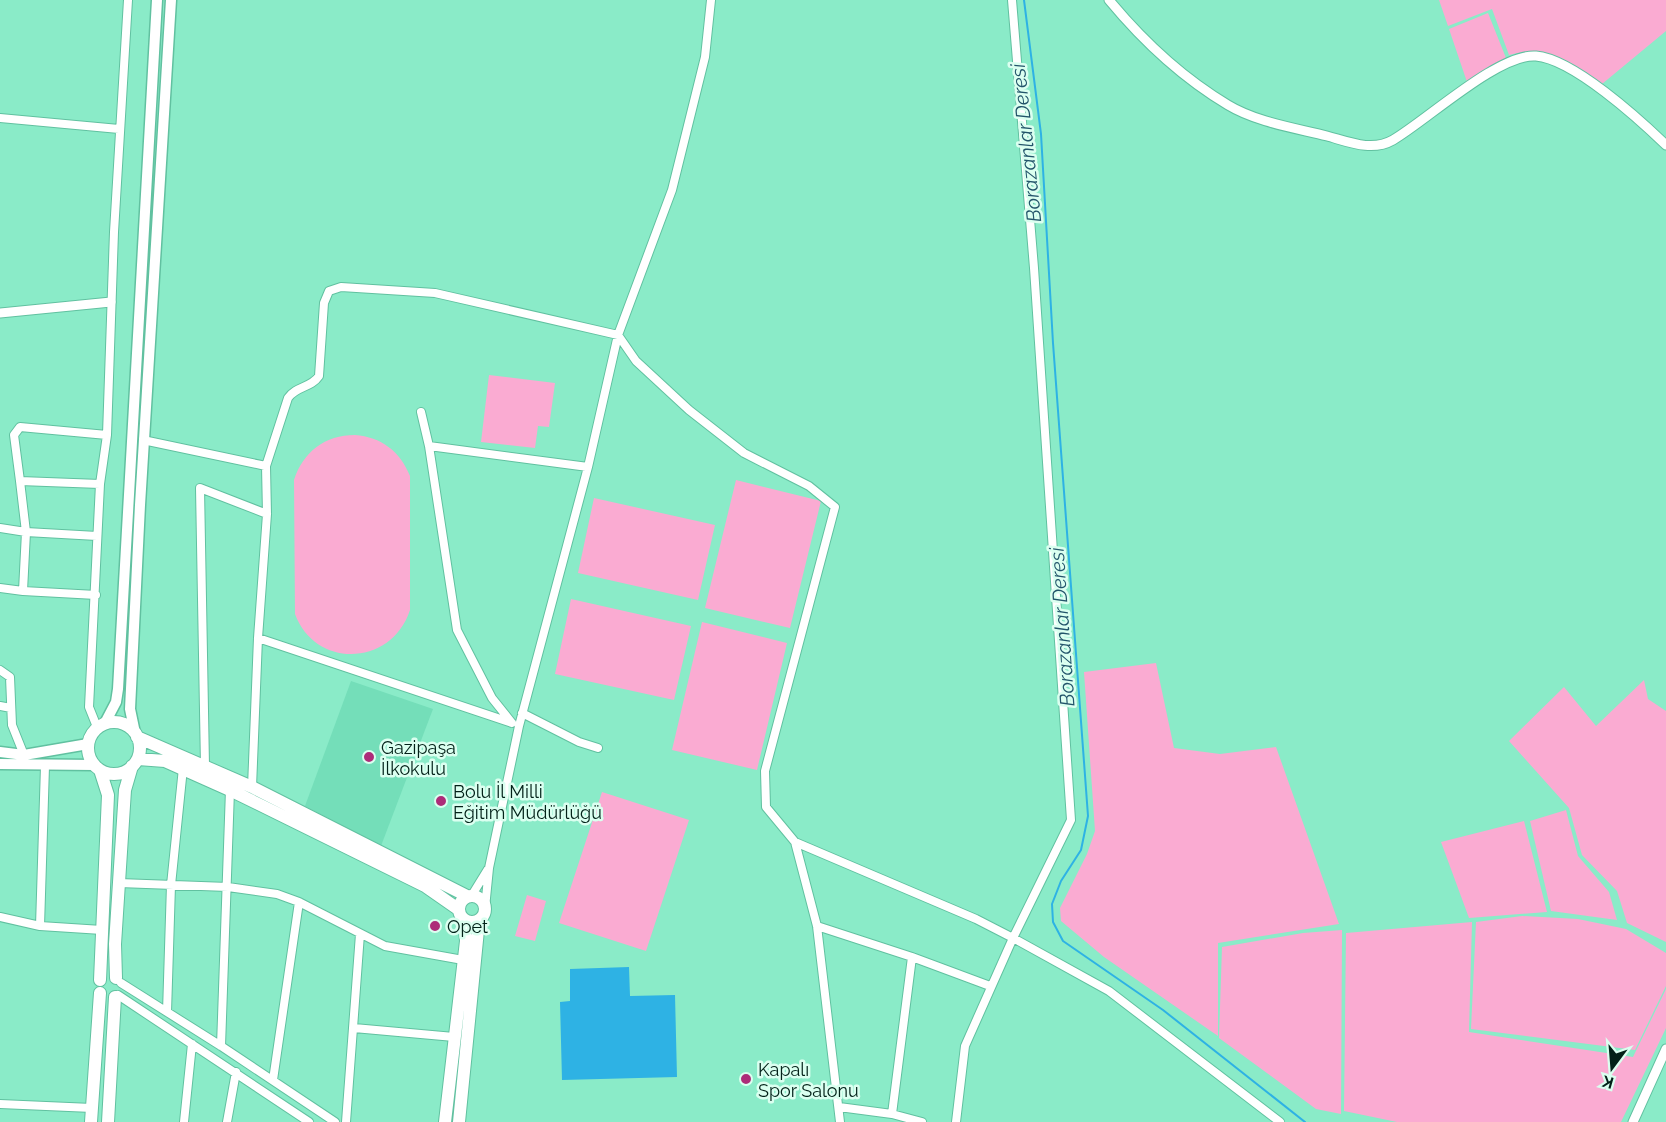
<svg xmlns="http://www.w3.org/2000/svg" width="1666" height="1122" viewBox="0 0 1666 1122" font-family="Raleway,sans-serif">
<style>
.built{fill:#74deb9}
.green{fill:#faabd2}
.water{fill:#2eb2e4}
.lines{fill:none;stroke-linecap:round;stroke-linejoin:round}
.stream{stroke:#2eb2e4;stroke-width:2}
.minor-casing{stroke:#61c1a0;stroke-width:10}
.tertiary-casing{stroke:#61c1a0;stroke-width:11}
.secondary-casing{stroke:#61c1a0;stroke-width:13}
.primary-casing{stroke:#61c1a0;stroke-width:14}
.minor{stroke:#fff;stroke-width:8}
.tertiary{stroke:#fff;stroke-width:9}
.secondary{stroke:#fff;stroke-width:10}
.primary{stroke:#fff;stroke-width:12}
.poi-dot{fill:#ad2c79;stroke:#dbfff0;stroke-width:2}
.labels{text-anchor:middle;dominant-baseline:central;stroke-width:5;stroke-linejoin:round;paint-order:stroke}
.poi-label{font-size:18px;fill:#022118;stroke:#dbfff0;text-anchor:start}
.water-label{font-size:20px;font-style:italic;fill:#22546a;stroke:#dbfff0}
</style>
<rect width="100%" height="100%" fill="#8aebc8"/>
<!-- built -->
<path class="built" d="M351,681L433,709L381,846L305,806Z"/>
<!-- green -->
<path class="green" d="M1439,0H1666V31L1602,84C1572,63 1548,44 1509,55L1492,9L1448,26Z
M1488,13L1506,58L1467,82L1449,29Z
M489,375L555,383L549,427L538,426L535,448L481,442Z
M355,435C381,437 400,451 410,476V610C392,666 316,670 295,614L294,480C303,452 325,435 355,435Z
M736,480L821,501L790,628L705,608Z
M594,498L715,525L698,600L578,573Z
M571,599L691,626L674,700L555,674Z
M702,622L787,643L757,770L672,750Z
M1156,663L1174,748L1220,754L1276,747L1339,924L1218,943V1036L1104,957L1061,921L1060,908L1087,854L1095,831L1084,672Z
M1644,680L1648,699L1666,711V942L1627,923L1617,891L1582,855L1569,808L1509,741L1564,687L1596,726Z
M602,792L689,820L646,951L559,923Z
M1566,810L1578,856L1609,892L1617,920L1551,911L1530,821Z
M1524,821L1547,912L1469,918L1441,842Z
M527,895L546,901L535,941L515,936Z
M1522,916L1578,919L1626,929L1666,953V986L1635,1050L1471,1029L1476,922Z
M1472,922L1469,1032L1633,1057L1666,989V1028L1621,1122H1397L1344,1111L1346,933Z
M1342,930L1341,1114L1316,1109L1219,1038L1222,947L1303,933Z"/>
<!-- water -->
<path class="water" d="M629,967L630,996L675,995L677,1077L562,1080L560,1002L570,1001V969Z"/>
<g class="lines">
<!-- stream -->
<path class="stream" d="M1024,0L1041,134L1053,343L1088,816L1081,850L1061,881L1052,904L1053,922L1063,941L1163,1010L1305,1122"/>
<defs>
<path id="minor" d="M0,118L119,129
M421,412L429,446L588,467
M143,440L266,466
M429,446L457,630L492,698L512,723
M20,481L14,435L20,427L107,435
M0,528L26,532L20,481L100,484
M0,588L23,591
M96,595L23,591L26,532L97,536
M258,638L512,723
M0,670L10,677L12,725L24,755
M0,706L11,708
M522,713L579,742L598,748
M97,727L89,707L100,484L107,435L114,232L128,0
M205,766L200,488L267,514
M252,787L258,638L267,514L266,466L288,398C296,386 311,388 319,376L324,303L329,291L341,287L435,293L618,335L636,361L689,410L744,453L809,486L835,507L765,771L766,807L795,842L817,926L840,1122
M795,842L976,919L1013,938L1071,820L1034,268L1012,0
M119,883L228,887L277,894L299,902L385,946L463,960
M472,895L488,869
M485,908L489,868L519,726L588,467L618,335L672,190L705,57L711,0
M0,917L40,926L102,930
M40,926L45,766
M817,926L912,957L990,986
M121,983L221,1046L335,1122
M118,995L309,1122
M167,1012L171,885L183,768
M354,1028L454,1037
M221,1046L230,790
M273,1080L299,902
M0,1104L92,1108
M839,1107L892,1114L922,1122
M892,1114L912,957
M184,1122L192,1044
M227,1122L236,1072
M346,1122L360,934
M956,1122L965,1046L1013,938L1109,991L1280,1122"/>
<path id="tertiary" d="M1109,0C1143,41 1181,77 1228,105C1256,122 1295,128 1327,136C1349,142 1372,152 1393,140C1426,121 1499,53 1536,56C1573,59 1639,119 1666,145
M0,313L111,302
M1633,1122L1666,1049"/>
<path id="secondary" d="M105,723L116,702L118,689L157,0
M135,733L130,709L140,505L171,0
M0,752L24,755L88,744
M0,764L94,765"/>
<path id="primary" d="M88 748a26 26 0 1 1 52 0a26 26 0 1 1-52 0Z
M137,737L252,787L467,896
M138,759L165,761L230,790L425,886L458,909
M100,770L108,795L100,980
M459 909a13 13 0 1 1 26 0a13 13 0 1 1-26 0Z
M116,978L115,944L125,790L132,766
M91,1122L100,993
M108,1122L115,997
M445,1122L466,941L464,920
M459,1122L479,920"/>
</defs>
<!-- minor casing -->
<use href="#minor" class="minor-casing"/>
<!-- tertiary casing -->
<use href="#tertiary" class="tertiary-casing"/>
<!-- secondary casing -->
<use href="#secondary" class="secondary-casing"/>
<!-- primary casing -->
<use href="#primary" class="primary-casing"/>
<!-- minor -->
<use href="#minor" class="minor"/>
<!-- tertiary -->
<use href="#tertiary" class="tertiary"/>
<!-- secondary -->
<use href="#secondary" class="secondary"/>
<!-- primary -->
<use href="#primary" class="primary"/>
</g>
<!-- markers -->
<g class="poi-dot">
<circle cx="369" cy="757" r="6"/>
<circle cx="441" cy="801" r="6"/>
<circle cx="435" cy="926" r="6"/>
<circle cx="746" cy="1079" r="6"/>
</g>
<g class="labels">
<!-- poi labels -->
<g class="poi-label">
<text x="381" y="747">Gazipaşa<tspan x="381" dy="21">İlkokulu</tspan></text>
<text x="453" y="791">Bolu İl Milli<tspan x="453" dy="21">Eğitim Müdürlüğü</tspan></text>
<text x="447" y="926">Opet</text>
<text x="758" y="1069">Kapalı<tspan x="758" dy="21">Spor Salonu</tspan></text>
</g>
<!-- water labels -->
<g class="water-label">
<text transform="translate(1026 143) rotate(-96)">Borazanlar Deresi</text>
<text transform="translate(1062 627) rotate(-94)">Borazanlar Deresi</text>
</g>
</g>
<!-- north arrow -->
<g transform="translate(1612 1068) rotate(196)" stroke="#dbfff0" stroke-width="4.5" paint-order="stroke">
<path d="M0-4.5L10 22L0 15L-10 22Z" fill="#022118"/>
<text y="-9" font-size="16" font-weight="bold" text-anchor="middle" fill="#022118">K</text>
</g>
</svg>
